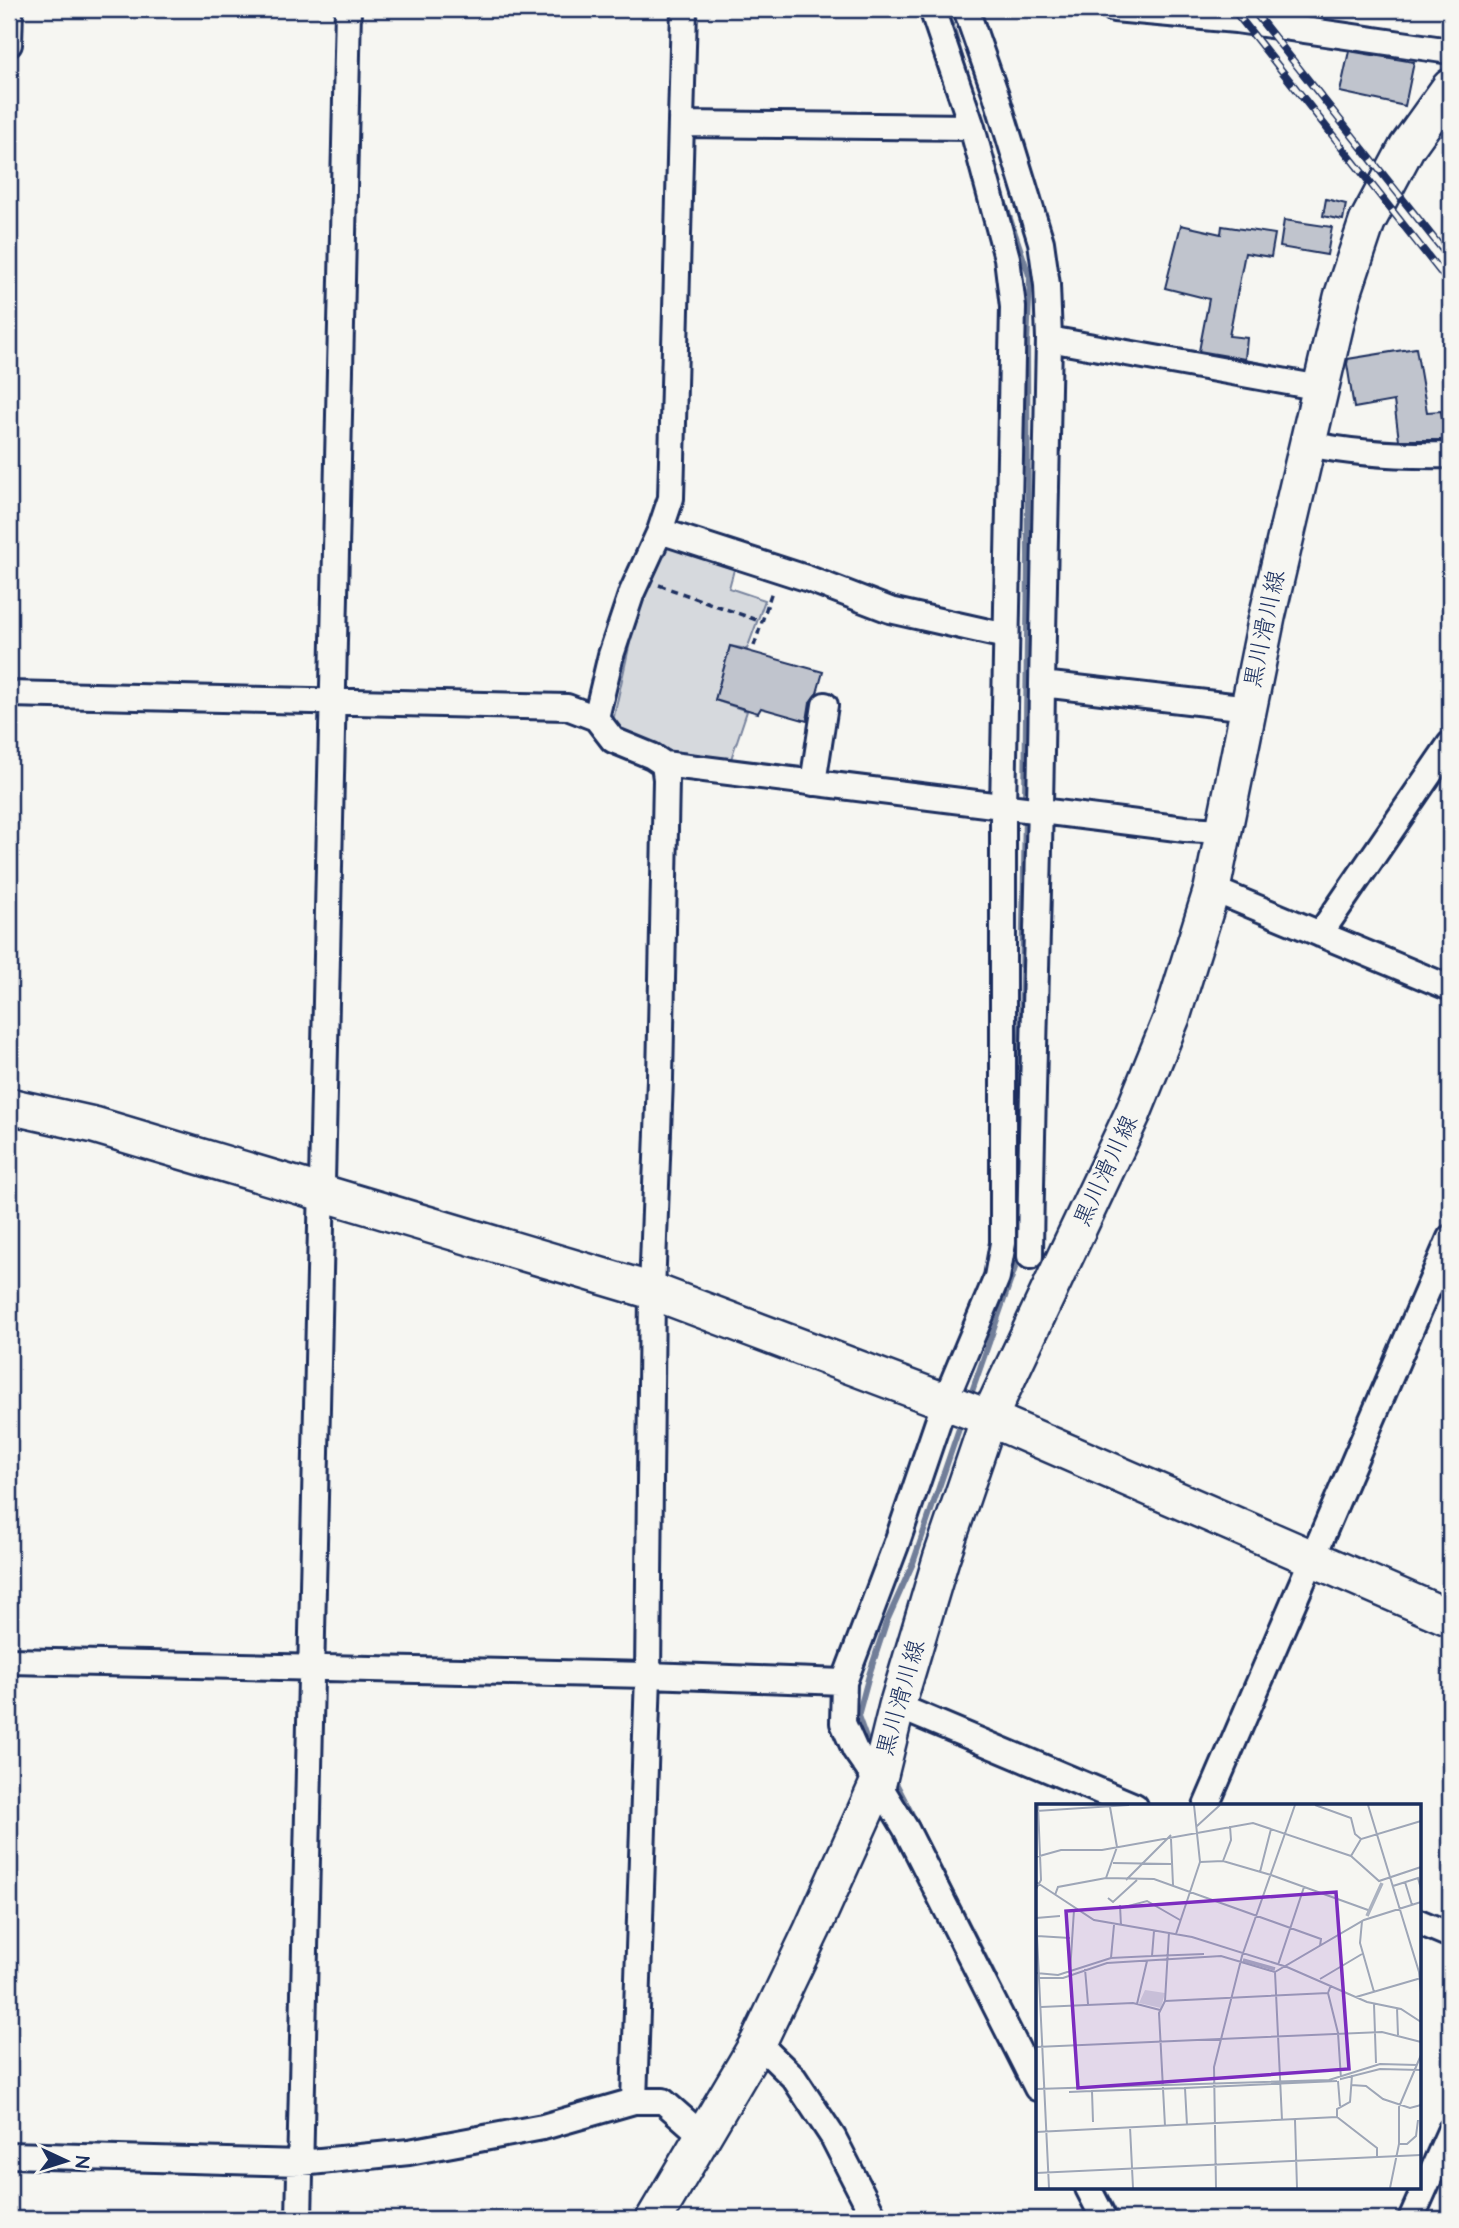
<svg xmlns="http://www.w3.org/2000/svg" width="1459" height="2228" viewBox="0 0 1459 2228" font-family="'Architects Daughter','Klee One',sans-serif">
<style>
.green{fill:#d6d9dd;stroke:#78849e;stroke-width:2}
.lines{fill:none;stroke-linecap:round;stroke-linejoin:round}
.stream{stroke:#717e99;stroke-width:6}
.building{fill:#c0c4cd;stroke:#1b2f5e;stroke-width:2}
.street-casing{stroke:#1b2f5e;stroke-width:30}
.secondary-casing{stroke:#1b2f5e;stroke-width:40}
.path{stroke:#1b2f5e;stroke-width:3.5;stroke-dasharray:7 5;stroke-linecap:butt}
.street{stroke:#f6f6f2;stroke-width:24}
.secondary{stroke:#f6f6f2;stroke-width:35}
.rail-casing{stroke:#1b2f5e;stroke-width:8}
.rail{stroke:#f6f6f2;stroke-width:5;stroke-dasharray:16;stroke-linecap:butt}
.labels{text-anchor:middle;dominant-baseline:central;stroke-width:5;stroke-linejoin:round;paint-order:stroke}
.street-label{font-size:24px;fill:#1b2f5e;stroke:#f6f6f2}
.inset-river{fill:none;stroke:#abb2c0;stroke-width:3.5}
.inset-road{fill:none;stroke:#9ea6b7;stroke-width:2}
.view{fill:#7b2cbf;fill-opacity:0.15;stroke:#7b2cbf;stroke-width:3.5}
.inset-edge{fill:none;stroke:#1b2f5e;stroke-width:3.5}
</style>
<rect width="100%" height="100%" fill="#f6f6f2"/>
<filter id="ink" filterUnits="userSpaceOnUse"><feTurbulence type="fractalNoise" baseFrequency=".0143" numOctaves="2"/><feDisplacementMap in="SourceGraphic" scale="14" xChannelSelector="R" yChannelSelector="G"/><feConvolveMatrix kernelMatrix="1 2 1 2 8 2 1 2 1" color-interpolation-filters="sRGB"/></filter>
<g filter="url(#ink)">
<!-- green -->
<path class="green" d="M667,544L736,562L729,588L765,600L747,649L730,646L715,700L747,711L729,765L693,761L628,739L613,721L639,601Z"/>
<g class="lines">
<!-- stream -->
<path class="stream" d="M947,9L966,74
M1004,201L1030,278L1027,343L1028,556L1025,802
M969,1400L1017,1262L1025,813
M873,1748L866,1738L858,1716L869,1675L886,1623L913,1563L962,1420
M893,1777L996,1979
M1102,2188L1118,2219"/>
</g>
<!-- building -->
<path class="building" d="M1349,51L1414,62L1405,106L1340,92Z
M1326,199L1346,204L1343,220L1323,216Z
M1284,220L1332,227L1327,255L1280,247Z
M1181,225L1221,234L1222,226L1275,234L1271,257L1245,253L1229,336L1247,338L1245,359L1199,351L1209,299L1165,288Z
M1416,348L1427,412L1441,411L1445,440H1399L1394,401L1354,408L1347,364L1348,359Z
M730,646L823,672L817,693L810,702L807,721L761,708L758,713L715,700Z"/>
<g class="lines">
<defs>
<path id="street" d="M966,9L996,95L1041,242L1047,285L1049,339
M1114,9L1236,20L1450,51
M9,44L10,9
M682,124L972,127
M1308,444C1356,454 1402,456 1450,455
M660,531L809,579L890,610L1006,636
M1042,684L1049,339L1321,388
M9,694L567,707L596,718L613,740L652,756L664,764L1185,829L1225,831
M596,718L611,655L632,592L660,531L671,498L684,9
M813,783L825,705
M1212,889L1450,988
M1320,934L1450,744
M1030,1256C1032,1065 1040,874 1042,684L1249,708
M9,1661L648,1675L844,1682L843,1723L855,1750L878,1783L906,1829L1037,2088
M844,1682L896,1545L945,1401L997,1277L1003,1243V807L1013,307L1007,258L972,127L932,9
M897,1706L1135,1806
M1206,1806L1450,1238
M1419,1922L1450,1935
M758,2043L794,2078L833,2137L875,2219
M634,2101L648,1675L652,1291L660,1079L666,779L664,764
M9,2155L301,2163L409,2152L543,2127L634,2101H663L704,2137
M1088,2188L1104,2219
M299,2219L348,9
M1411,2219L1450,2131"/>
<path id="secondary" d="M9,1106L94,1125L652,1291L989,1418L1450,1618
M654,2219L758,2043L812,1930L878,1783L897,1706L941,1559L989,1418L1133,1113L1172,1017L1212,889L1267,617L1342,297L1367,222L1407,147L1450,87"/>
</defs>
<!-- street casing -->
<use href="#street" class="street-casing"/>
<!-- secondary casing -->
<use href="#secondary" class="secondary-casing"/>
<!-- path -->
<path class="path" d="M659,585L762,622
M754,646L772,591"/>
<!-- street -->
<use href="#street" class="street"/>
<!-- secondary -->
<use href="#secondary" class="secondary"/>
<defs>
<path id="rail" d="M1233,9L1450,284
M1252,9L1450,259"/>
</defs>
<!-- rail casing -->
<use href="#rail" class="rail-casing"/>
<!-- rail -->
<use href="#rail" class="rail"/>
</g>
</g>
<g class="labels">
<!-- street labels -->
<g class="street-label">
<text transform="translate(1265 629) rotate(-78)">黒川滑川線</text>
<text transform="translate(1106 1171) rotate(-65)">黒川滑川線</text>
<text transform="translate(901 1698) rotate(-74)">黒川滑川線</text>
</g>
</g>
<!-- overview -->
<g transform="translate(1036 1804)">
<rect width="385" height="385" fill="#f6f6f2"/>
<path d="M109,186L129,189L125,204L103,199Z" fill="#d6d9dd"/>
<path class="inset-river" d="M331,112L346,79M207,156L239,165"/>
<path class="inset-road" d="M279,1L315,14L319,30L325,35M332,1L383,168L385,189M0,7L93,1M161,22L184,1M135,35L137,81M315,52L343,77L385,63M0,53L25,46H66L217,19L315,52L325,35L385,17M187,57L195,36L194,22M164,58L187,57L235,71L332,106M77,59L135,60M224,68L235,25M70,74L81,43L74,3M90,76L135,31M0,78L58,116L156,133L251,163L331,198L365,205L385,218M369,78L376,101M357,82L382,74L385,85M0,85L5,76L2,1M19,91L22,83L70,74L118,75L285,135L284,142M72,94L77,98L101,76M84,101L85,122M85,104L111,97L144,116M0,111L13,384M0,114L24,112M326,117L324,139L338,188M78,121L75,154L116,152M118,127L116,152L168,150M140,130L164,58L158,1M1,132L34,134M242,161L268,83M49,165L52,200M34,168L38,106M0,169L22,171L75,154M3,174H27L71,159L185,152L239,168M284,175L326,150M295,181L292,189L302,229L305,275L344,265L385,266M320,193L385,174M129,197L292,189M101,200L111,157M338,200L340,259M5,203L97,199L124,206M361,204L362,231M0,243L346,228L385,238M302,277L304,302M315,281L330,282L347,295L374,304L385,301M0,285L293,276L344,260L381,261M33,288L56,287M301,313V305L314,298L316,271M246,316L239,168L328,116L385,98M259,316L261,384M57,318L56,287L149,284M151,321L149,284L301,277M129,322L123,209L129,197L133,128M94,323L97,384M0,328L301,313L341,344V352M363,340H371L380,332L382,316M0,369L385,351M180,384L178,263L206,152L259,1M354,384L363,340V303L385,251"/>
<path class="view" d="M300,88L313,265L42,284L30,107Z"/>
<rect width="385" height="385" class="inset-edge"/>
</g>
<!-- margin -->
<rect width="1459" height="2228" fill="none" stroke="#f6f6f2" stroke-width="35"/>
<rect x="18" y="18" width="1424" height="2193" fill="none" stroke="#1b2f5e" stroke-width="2.5" filter="url(#ink)"/>
<!-- north arrow -->
<g transform="translate(66 2161) rotate(94)" stroke="#f6f6f2" stroke-width="5" paint-order="stroke">
<path d="M0-5L12 26L0 18L-12 26Z" fill="#1b2f5e"/>
<text y="-10" font-size="19" font-weight="bold" text-anchor="middle" fill="#1b2f5e">N</text>
</g>
</svg>
